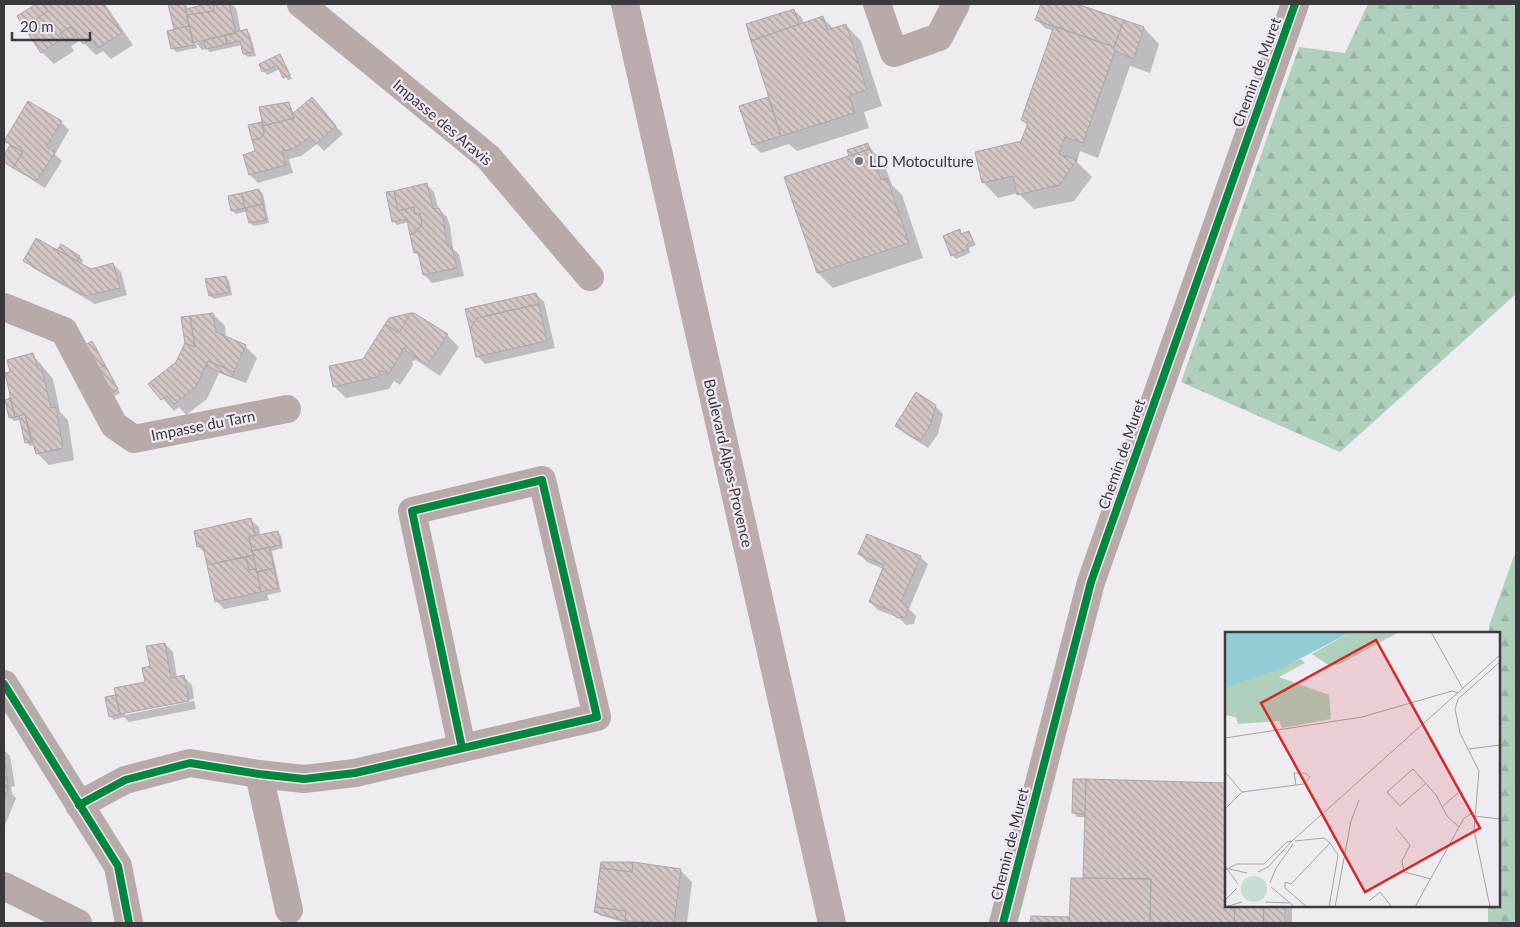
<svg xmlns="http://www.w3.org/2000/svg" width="1520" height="927" viewBox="0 0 1520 927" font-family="Lato,sans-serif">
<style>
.forest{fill:url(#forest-firs)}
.shadow{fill:#0003;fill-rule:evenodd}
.building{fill:url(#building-back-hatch);stroke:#aba7aa}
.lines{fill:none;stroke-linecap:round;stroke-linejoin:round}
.minor{stroke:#b9aaaa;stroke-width:28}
.major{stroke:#bbabae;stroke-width:28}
.cycleway-casing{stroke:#efe9f3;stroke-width:11}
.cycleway{stroke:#00873e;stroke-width:8}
.poi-dot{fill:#7a777c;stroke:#efe9f3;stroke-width:2}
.labels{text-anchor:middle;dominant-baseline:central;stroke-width:4.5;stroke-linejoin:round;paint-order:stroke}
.street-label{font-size:15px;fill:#3b393d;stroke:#efe9f3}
.poi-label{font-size:15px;fill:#3b393d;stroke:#efe9f3;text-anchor:start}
.inset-road{fill:none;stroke:#a6a4a9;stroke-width:1}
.view{fill:#d62828;fill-opacity:0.15;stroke:#d62828;stroke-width:2.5}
.inset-edge{fill:none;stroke:#3b393d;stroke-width:2.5}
</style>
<defs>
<pattern id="forest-firs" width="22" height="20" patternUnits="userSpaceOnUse" patternTransform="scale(1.25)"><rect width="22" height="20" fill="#b0d0be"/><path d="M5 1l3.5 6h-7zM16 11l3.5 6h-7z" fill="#98b3a4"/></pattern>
<pattern id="building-back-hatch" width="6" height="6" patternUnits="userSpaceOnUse" patternTransform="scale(1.25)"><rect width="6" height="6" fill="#d3c6c4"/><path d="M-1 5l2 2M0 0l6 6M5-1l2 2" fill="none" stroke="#aca2a0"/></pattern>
</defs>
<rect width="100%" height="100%" fill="#eeebf1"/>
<!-- forest -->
<path class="forest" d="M1368,4H1516V294L1340,452L1181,382L1299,47L1345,53Z
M1516,555V923H1488V906H1499V633H1489V626L1514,556Z"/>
<!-- shadow -->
<path class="shadow" d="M38,4H105L133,45L111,59L103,51L96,55L81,40L71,46L74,51L54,64L42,52L18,16Z
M169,4H186L188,9L211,4H231L236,8L241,32L247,31L250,34L256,56L248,57L244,54L242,45L210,52L207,49L202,50L196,43L197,48L176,52L172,48L175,30ZM211,39L194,44L193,41Z
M1043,4H1072L1124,22L1144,28L1159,44L1150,73L1130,66L1098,158L1080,151L1077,162L1092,177L1074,201L1034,209L1018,193L998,198L983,182L1022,142L1028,126L1022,120L1054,31L1045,28L1037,20Z
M794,10L802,18L804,24L823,18L834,29L846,25L861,41L882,106L864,112L869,128L797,151L789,144L761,153L753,145L740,107L768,98L771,102L747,25Z
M280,56L283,60L292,79L288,80L280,69L267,75L264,71Z
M288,103L294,114L319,107L343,134L324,151L317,144L301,156L289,159L293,173L258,183L250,175L257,152L250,126L263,123Z
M61,122L69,130L55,154L62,161L45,188L4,162L11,146L6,141Z
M868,145L885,166L892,185L902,195L923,258L833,288L818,273Z
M426,184L434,192L438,208L447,217L450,226L453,249L459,254L464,276L432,283L424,275L420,257L415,252L409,222L397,225L393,221Z
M259,190L263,194L269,223L254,226L250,223L248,211L236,214L232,211Z
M960,231L963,234L969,232L976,245L969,248L970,253L956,259L952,255Z
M62,254L80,257L83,260L81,265L91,271L113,264L121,272L127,295L95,304L33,268L25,260Z
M226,277L229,281L232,295L214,299L210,296Z
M536,294L544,302L555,348L485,364L477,356Z
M213,314L225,326L226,338L245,346L257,358L246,383L219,373L207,399L186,415L179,407L174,411L150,384L177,363Z
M447,335L459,347L440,376L416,360L412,361L413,365L400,385L394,381L389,389L346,398L334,386L363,360Z
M84,339L88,345L92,343L96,347L120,393L110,399Z
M33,355L53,379L60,412L68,420L74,460L49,465L37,453L35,445L30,446L26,442L22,423L19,420L14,421L10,417V400L13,402L11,373Z
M935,406L943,414L938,434L928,448L904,433L896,425Z
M251,520L259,527L260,535L277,532L281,536L283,548L272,551L281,592L267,595L269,600L224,609L216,601L206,554L199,547Z
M859,554L920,557L928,564L909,609L916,616L914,624L906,625L899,618L878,610L870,602L884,569L867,562Z
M165,644L173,652L177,678L184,677L192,685L194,699L125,712V715L194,701L196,709L129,722L124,717L114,720L110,716L117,696L147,683L151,667Z
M4,750L10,756L15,786L11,787L12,794L16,798L4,828Z
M1075,780L1226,785V906H1292V923H1032V917L1070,918L1086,879L1084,877L1086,817H1077L1074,813Z
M680,870L692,882L687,923H626L599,915L596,912Z"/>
<!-- building -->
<path class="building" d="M36,4H47L45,6L48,11L36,19L42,27L29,35L17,16Z
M47,4H103L122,33L98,48L92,39L83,44L71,27L60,33L63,38L41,53L29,35L42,27L36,19L48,11L45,6Z
M168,4H184L189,26L174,29Z
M206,4H213L214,11L187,15L186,9Z
M213,4H229L236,33L193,43L187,15L214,11Z
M1041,4H1077L1124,20L1114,47L1035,20Z
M794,9L799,24L751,41L746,24Z
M823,16L827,30L846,24L867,90L849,96L855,113L781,136L751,41Z
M1124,20L1144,27L1134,59L1115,51L1083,143L1065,137L1059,154L1077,160L1059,185L1017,195L1013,176L982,183L975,152L1021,141L1028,123L1021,120L1054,26L1114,47Z
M189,26L194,45L171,49L167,31Z
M71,27L77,35L66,42L60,33Z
M247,29L253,52L243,54L240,41L227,44L225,35Z
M225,35L227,44L206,49L204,40Z
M280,54L290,75L283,78L277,65L262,72L259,64Z
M312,97L336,126L316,144L310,137L293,149L282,151L286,165L249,175L243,155L255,151L252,140L261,138L264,133L263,126L294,118L291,115Z
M768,97L781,136L752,145L739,106Z
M28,101L62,121L46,147L55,152L37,181L13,168L23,152L4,141Z
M289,102L294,118L263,126L259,107Z
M262,122L264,133L261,138L252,140L248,125Z
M868,143L870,149L849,156L847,150Z
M10,145L23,152L13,168L4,162V155Z
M870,149L881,180L887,178L909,243L817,273L784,177Z
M427,183L433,209L439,208L443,217L447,245H451L457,268L423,275L418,252L414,253L410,235L422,225L420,213L415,214L414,207L398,211L394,191Z
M259,189L263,204L245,208L242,193Z
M394,191L398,211L414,207L415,214L420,213L422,225L415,233L410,235L407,219L392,222L386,192Z
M242,193L245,208L231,211L228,196Z
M263,204L266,220L249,223L245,208Z
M960,229L961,234L969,231L973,241L966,245L968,249L951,256L943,236Z
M36,238L91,269L113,263L120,288L86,296L23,261Z
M61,244L80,256L77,261L57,250Z
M226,276L229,292L209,296L205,279Z
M536,293L539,304L477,318L470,329L465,309Z
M539,304L547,341L476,357L470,329L477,318Z
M213,313L216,332L246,345L234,372L208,361L196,387L174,404L167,396L161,400L148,384L176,362L185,343L195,347L190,316Z
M411,313H414L448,334L428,365L406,351L405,348L401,349L402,352L388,375L381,370L377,377L333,387L329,366L363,359L385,324L399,333Z
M411,313L399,333L385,324L389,318Z
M190,316L195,347L185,343L181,317Z
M92,341L105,365L93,372L80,348Z
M33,353L37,366L41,365L51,408L56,407L63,448L36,454L25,414L15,417L5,373L10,372L7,360Z
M208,361L234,372L232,377L206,366Z
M105,365L118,389L106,396L93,372Z
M916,392L936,405L930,426L920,441L895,426Z
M10,398L15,417L9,418L5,400Z
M25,414L31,442L25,443L19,416Z
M251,518L255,535L249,537L253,555L207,565L203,546L197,547L194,531Z
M278,531L281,545L252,551L249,537Z
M867,534L921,556L901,602L908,607L906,617L897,618L892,611L869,602L884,565L858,554Z
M269,547L274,568L257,572L252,551Z
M253,555L256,569L249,570L246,557Z
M246,557L249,570L256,569L261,592L215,602L207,565Z
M274,568L278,588L261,592L257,572Z
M165,643L171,678L184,675L189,701L120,714L114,688L145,682L142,668L150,666L146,646Z
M116,695L120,714L109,717L105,697Z
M4,754L7,779H4Z
M4,779H7L8,789L5,787Z
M1073,779H1086L1085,814L1072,813Z
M1086,779L1226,783V906H1235L1234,923H1150L1151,879L1083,878Z
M4,783L5,787L8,789L4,801Z
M601,862H633L632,872L600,868Z
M633,862L681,869L674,923L625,921L626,911L595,907L600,868L632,872Z
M1071,878L1151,879L1150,923H1069Z
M1235,906H1264L1263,923H1234Z
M1264,906H1285V923H1263Z
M595,907L626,911L625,921L594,912Z
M1031,916L1069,917V923H1030Z"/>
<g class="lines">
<!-- minor -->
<path class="minor" d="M301,4L488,157L590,277
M877,4L894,53L939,37L956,4
M4,307L64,331L114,425L134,439L287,409
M4,684L118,866L129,923
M259,774L289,910
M79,805L125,780L190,763L259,774L304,779L355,773L597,717L542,480L412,511L462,748
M4,886L78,923
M1003,923L1091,582L1295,4"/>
<!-- major -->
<path class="major" d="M625,4L832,923"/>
<defs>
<path id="cycleway" d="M4,684L118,866L129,923
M79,805L125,780L190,763L259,774L304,779L355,773L597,717L542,480L412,511L462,748
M1003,923L1091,582L1295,4"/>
</defs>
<!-- cycleway casing -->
<use href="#cycleway" class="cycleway-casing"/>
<!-- cycleway -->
<use href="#cycleway" class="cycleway"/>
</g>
<!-- markers -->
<circle class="poi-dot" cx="859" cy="161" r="5"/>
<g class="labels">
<!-- street labels -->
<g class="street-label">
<text transform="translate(1256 72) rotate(-70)">Chemin de Muret</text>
<text transform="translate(443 122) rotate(40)">Impasse des Aravis</text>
<text transform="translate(203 425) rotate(-11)">Impasse du Tarn</text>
<text transform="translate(1121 454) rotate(-71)">Chemin de Muret</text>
<text transform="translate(729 463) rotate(77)">Boulevard Alpes-Provence</text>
<text transform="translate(1009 844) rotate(-76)">Chemin de Muret</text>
</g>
<!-- poi labels -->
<g class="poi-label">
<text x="869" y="161">LD Motoculture</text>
</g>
</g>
<!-- overview -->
<g transform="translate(1225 632)">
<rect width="275" height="275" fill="#eeebf1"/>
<path d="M16 257a13 13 0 1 1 26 0a13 13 0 1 1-26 0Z" fill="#caddd3"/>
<path d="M126,0H174L115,32L105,34L87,22ZM76,27L80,31L54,45L104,63L106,87L57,96L54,89L13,92L11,85L0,83V56Z" fill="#b0d0be"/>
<path d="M0,0H126L57,36L0,56Z" fill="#94ccd5"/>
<path class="inset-road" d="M206,0L238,57M0,106L137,85L227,59L233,61M244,117L275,113M0,140L17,160M201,151L175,174L162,160L188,137L211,163L222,184L234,195M218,174L233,161M0,177L17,160L79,152L85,145L80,141H69L71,153M249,184L275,187M171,196L185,213L177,229L179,240L206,247M70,209L99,206L105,211L66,252L60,250V256L82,275M0,234L13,252M4,237L22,241M0,238L12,232H39L62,210L67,209M33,240L43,235L67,209L275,23M45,251L51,236L68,212M46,255L70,275M0,268L12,256M144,269L155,260L167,275M40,270L64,271M0,275L17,270M104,275L113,223L105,211M110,275L126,189L134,168M190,275L239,186L249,180M265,275L249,198L254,139L235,101L230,77L233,67L275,30"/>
<path class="view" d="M151,8L255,196L140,260L36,71Z"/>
<rect width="275" height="275" class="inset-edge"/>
</g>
<!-- border -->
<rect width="1520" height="927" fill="none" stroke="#3b393d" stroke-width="10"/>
<!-- scale -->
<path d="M12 32v8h78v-8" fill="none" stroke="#3b393d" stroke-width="2.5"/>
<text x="20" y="32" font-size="15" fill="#3b393d" stroke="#efe9f3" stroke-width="4" paint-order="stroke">20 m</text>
</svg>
